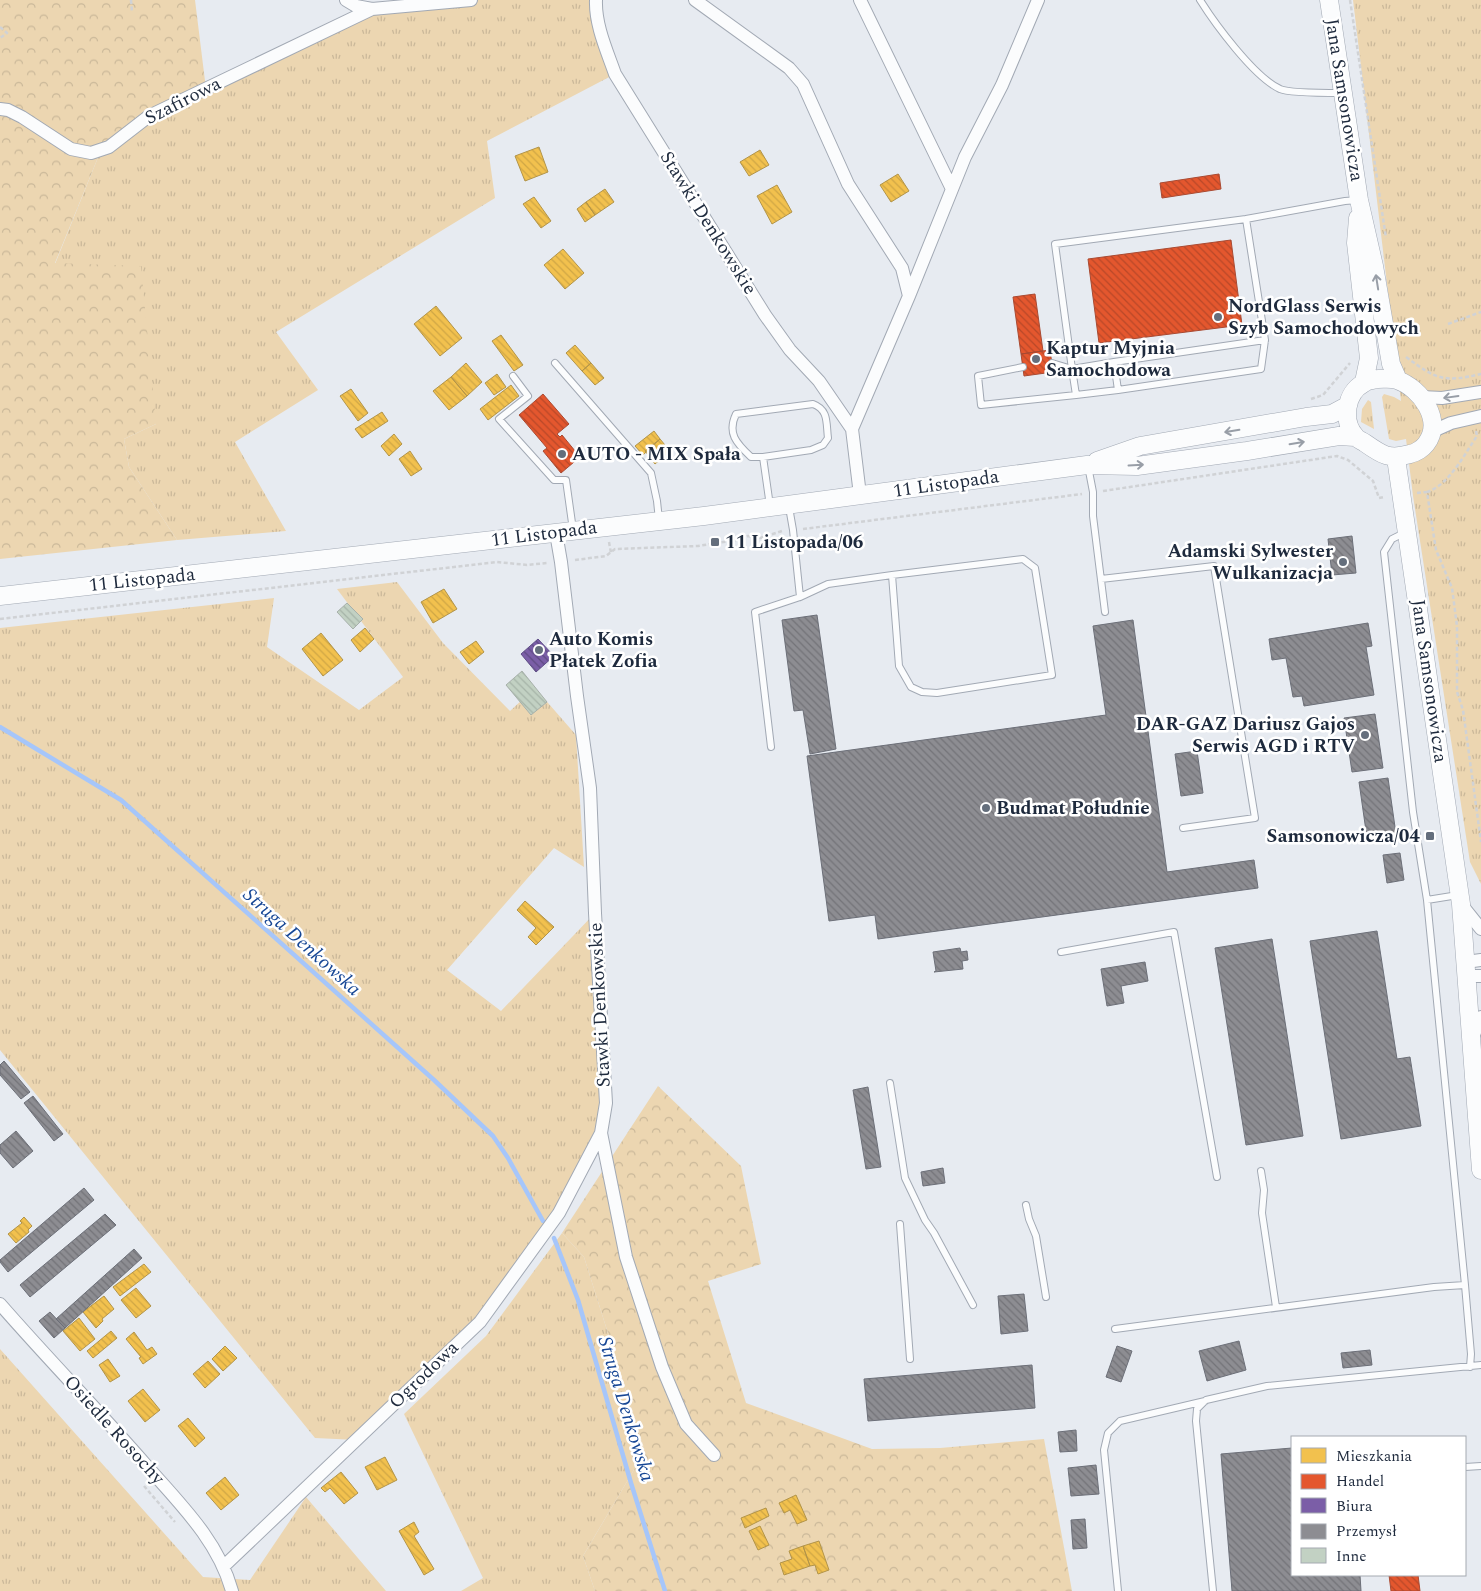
<svg xmlns="http://www.w3.org/2000/svg" width="1481" height="1591" viewBox="0 0 1481 1591" font-family="Spectral,serif">
<style>
.grass{fill:url(#grass-tufts)}
.forest{fill:url(#forest-crowns)}
.homes{fill:url(#homes-back-hatch);stroke:#b29449}
.shops{fill:url(#shops-back-hatch);stroke:#a94a32}
.offices{fill:url(#offices-back-hatch);stroke:#5f4e87}
.industry{fill:url(#industry-back-hatch);stroke:#6c6f78}
.lines{fill:none;stroke-linecap:round;stroke-linejoin:round}
.stream{stroke:#a6c6fa;stroke-width:4.5}
.building{fill:url(#building-back-hatch);stroke:#a7b0aa}
.lane-casing{stroke:#a2a9b4;stroke-width:8}
.street-casing{stroke:#a2a9b4;stroke-width:14}
.secondary-casing{stroke:#a2a9b4;stroke-width:19}
.path{stroke:#d0d2d5;stroke-width:2.5;stroke-dasharray:4 2.5;stroke-linecap:butt}
.lane{stroke:#fbfcfd;stroke-width:6}
.street{stroke:#fbfcfd;stroke-width:12}
.secondary{stroke:#fbfcfd;stroke-width:18}
.oneway{stroke:#989ea7}
.poi-dot{fill:#646e7c;stroke:#fff;stroke-width:2}
.labels{text-anchor:middle;dominant-baseline:central;stroke-width:5;stroke-linejoin:round;paint-order:stroke}
.street-label{font-size:19px;fill:#1e2a3d;stroke:#fff}
.poi-label{font-size:19px;font-weight:bold;fill:#1e2a3d;stroke:#fff;text-anchor:start}
.water-label{font-size:20px;font-style:italic;fill:#174795;stroke:#fff}
</style>
<defs>
<pattern id="grass-tufts" width="24" height="20" patternUnits="userSpaceOnUse" patternTransform="scale(1.25)"><rect width="24" height="20" fill="#ecd6b1"/><path d="M3 7l-1-3M5 7V3M7 7l1-3M15 17l-1-3M17 17v-4M19 17l1-3" fill="none" stroke="#cab899"/></pattern>
<pattern id="forest-crowns" width="20" height="18" patternUnits="userSpaceOnUse" patternTransform="scale(1.25)"><rect width="20" height="18" fill="#ecd6b1"/><path d="M2 6a3 3 0 1 1 6 0M12 15a3 3 0 1 1 6 0" fill="none" stroke="#cab899"/></pattern>
<pattern id="homes-back-hatch" width="6" height="6" patternUnits="userSpaceOnUse" patternTransform="scale(1.25)"><rect width="6" height="6" fill="#f2c14e"/><path d="M-1 5l2 2M0 0l6 6M5-1l2 2" fill="none" stroke="#cfa645"/></pattern>
<pattern id="shops-back-hatch" width="6" height="6" patternUnits="userSpaceOnUse" patternTransform="scale(1.25)"><rect width="6" height="6" fill="#e4572e"/><path d="M-1 5l2 2M0 0l6 6M5-1l2 2" fill="none" stroke="#b84828"/></pattern>
<pattern id="offices-back-hatch" width="6" height="6" patternUnits="userSpaceOnUse" patternTransform="scale(1.25)"><rect width="6" height="6" fill="#7b5ea7"/><path d="M-1 5l2 2M0 0l6 6M5-1l2 2" fill="none" stroke="#5e4a82"/></pattern>
<pattern id="industry-back-hatch" width="6" height="6" patternUnits="userSpaceOnUse" patternTransform="scale(1.25)"><rect width="6" height="6" fill="#8d8d92"/><path d="M-1 5l2 2M0 0l6 6M5-1l2 2" fill="none" stroke="#737378"/></pattern>
<pattern id="building-back-hatch" width="6" height="6" patternUnits="userSpaceOnUse" patternTransform="scale(1.25)"><rect width="6" height="6" fill="#c2d1c3"/><path d="M-1 5l2 2M0 0l6 6M5-1l2 2" fill="none" stroke="#a6b4a8"/></pattern>
</defs>
<rect width="100%" height="100%" fill="#e7ebf1"/>
<!-- grass -->
<path class="grass" d="M471,0H596L615,74L487,141L495,198L276,332L318,390L235,442L286,531L177,540L129,467L124,439L156,424L55,264L101,150L149,116L372,9Z
M1353,0H1481V884L1470,862L1413,496L1406,439L1396,441L1389,439L1382,397L1384,394L1394,397L1401,401Z
M1368,400L1371,402L1374,429L1361,422L1362,409Z
M397,582L443,643L510,711L535,688L576,735L584,867L554,848L447,970L501,1011L595,913L601,1133L559,1213L480,1322L357,1440L315,1438L0,1050V628L274,598L267,647L359,710L403,677L337,589Z
M562,1233L584,1257L645,1451L583,1556L595,1591H461L483,1578L404,1414L486,1336Z
M0,1349L203,1577L250,1580L306,1497L386,1591H0Z"/>
<!-- forest -->
<path class="forest" d="M0,0H195L206,89L101,150L55,263L141,266L156,424L124,439L129,467L177,540L0,559Z
M658,1086L741,1166L761,1264L708,1281L746,1403L872,1449L940,1448L1044,1439L1072,1591H595L583,1556L645,1451L584,1257L562,1233Z"/>
<!-- homes -->
<path class="homes" d="M539,147L548,172L525,181L515,156Z
M760,150L769,165L749,176L740,162Z
M898,174L909,191L891,202L880,185Z
M777,185L792,212L772,224L757,196Z
M605,189L614,202L595,215L586,202Z
M534,197L551,221L541,228L523,204Z
M586,202L595,215L585,222L577,209Z
M563,249L584,273L565,289L544,265Z
M436,306L462,338L440,356L414,324Z
M501,335L523,365L514,371L492,341Z
M575,345L591,363L582,371L566,353Z
M466,363L482,382L467,396L451,377Z
M591,363L604,378L595,385L582,371Z
M497,374L506,387L494,395L485,383Z
M451,377L467,396L449,410L433,391Z
M511,385L519,396L488,420L480,409Z
M351,389L368,413L358,421L340,396Z
M382,412L388,421L362,438L355,429Z
M654,431L660,439L643,455L635,446Z
M394,434L402,444L389,456L381,446Z
M660,439L670,451L655,464L645,451Z
M410,451L422,469L411,476L399,459Z
M444,589L457,609L433,623L421,602Z
M365,628L374,639L360,652L351,640Z
M321,633L343,660L323,676L302,649Z
M476,641L484,652L469,664L460,652Z
M525,901L554,927L536,945L528,937L536,928L517,910Z
M24,1217L32,1226L28,1230L29,1232L16,1243L8,1234L22,1223L20,1221Z
M144,1264L151,1272L120,1296L113,1287Z
M136,1288L151,1306L136,1318L121,1300Z
M104,1296L114,1309L102,1319L103,1321L96,1328L83,1312Z
M79,1318L95,1339L80,1351L63,1331Z
M111,1331L117,1338L93,1358L87,1351Z
M134,1332L147,1350L152,1347L157,1354L143,1364L139,1358L141,1357L126,1339Z
M225,1346L237,1358L223,1371L212,1359Z
M108,1359L120,1376L110,1382L99,1365Z
M208,1361L220,1374L205,1388L193,1374Z
M143,1389L160,1410L145,1422L128,1401Z
M188,1418L205,1438L195,1447L178,1426Z
M385,1457L397,1480L377,1490L365,1467Z
M341,1472L358,1493L344,1504L330,1488L325,1492L321,1488Z
M225,1477L239,1495L221,1510L206,1493Z
M796,1495L807,1520L797,1524L790,1510L784,1513L779,1503Z
M766,1508L769,1516L745,1528L741,1518Z
M414,1522L419,1532L414,1536L434,1569L424,1575L399,1531Z
M760,1526L769,1545L758,1550L749,1531Z
M819,1541L829,1570L818,1574L815,1565L810,1566L803,1546Z
M803,1546L810,1566L784,1575L780,1563L792,1559L789,1551Z"/>
<!-- shops -->
<path class="shops" d="M1219,174L1221,189L1162,198L1160,183Z
M1231,240L1242,325L1099,343L1088,259Z
M1035,294L1043,351L1021,354L1013,297Z
M1050,350L1053,372L1024,376L1021,354Z
M543,394L569,424L557,434L560,437L562,435L580,457L561,473L543,451L547,448L519,415Z
M1389,1575H1418L1420,1591H1391Z"/>
<!-- offices -->
<path class="offices" d="M538,639L554,656L536,672L521,654Z"/>
<!-- industry -->
<path class="industry" d="M1352,536L1356,573L1332,575L1328,539Z
M817,615L836,749L810,754L803,710L794,711L782,620Z
M1133,620L1167,872L1254,860L1258,888L878,939L875,915L829,921L807,756L1106,715L1093,626Z
M1368,623L1372,646L1366,647L1374,695L1304,706L1302,696L1293,697L1286,658L1272,660L1269,639Z
M1375,714L1383,768L1352,772L1344,718Z
M1197,751L1203,793L1181,796L1175,754Z
M1388,778L1396,834L1367,838L1359,782Z
M1400,853L1404,880L1387,883L1383,855Z
M1377,931L1397,1059L1410,1057L1421,1126L1341,1139L1310,941Z
M1272,939L1303,1136L1246,1145L1215,948Z
M960,948L961,952L967,951L968,960L962,961L963,969L934,972L936,971L933,952Z
M1145,962L1148,981L1121,986L1124,1003L1107,1006L1101,969Z
M4,1061L30,1092L21,1099L0,1075V1065Z
M868,1087L881,1167L866,1169L853,1090Z
M33,1096L63,1134L54,1141L24,1103Z
M16,1131L33,1151L13,1168L0,1153V1145Z
M943,1168L945,1183L923,1186L921,1172Z
M84,1188L94,1200L8,1272L0,1262V1260Z
M105,1214L116,1225L30,1297L20,1285Z
M134,1249L142,1258L65,1328L56,1319Z
M1024,1294L1028,1331L1001,1334L998,1296Z
M50,1312L65,1328L54,1338L39,1321Z
M1239,1341L1246,1370L1207,1381L1199,1351Z
M1117,1346L1132,1351L1121,1382L1106,1377Z
M1370,1350L1372,1365L1343,1368L1341,1353Z
M1032,1365L1035,1408L868,1421L864,1379Z
M1076,1430L1077,1451L1060,1452L1058,1432Z
M1292,1448V1575H1360L1361,1591H1232L1221,1454Z
M1096,1465L1099,1494L1071,1496L1068,1468Z
M1085,1519L1087,1548L1073,1549L1071,1520Z"/>
<g class="lines">
<!-- stream -->
<path class="stream" d="M0,727L121,800L434,1080L493,1136L508,1158L543,1221
M554,1238L578,1300L631,1483L665,1591"/>
</g>
<!-- building -->
<path class="building" d="M347,603L363,619L353,629L337,612Z
M522,671L547,702L531,715L506,685Z"/>
<g class="lines">
<defs>
<path id="lane" d="M1200,0C1215,24 1254,77 1280,89C1288,93 1330,93 1342,93
M1246,219L1345,201L1358,200
M1114,362L1072,369L1055,244L1246,219L1265,340L1261,369L1118,390L1114,362L1265,340
M555,363L651,473L657,501L659,520
M1052,363L1072,369L1076,395L1118,390
M1023,367L978,376L981,405L1076,395
M513,376L528,396L499,419L554,480H566L573,530
M813,404C829,410 826,423 828,438L823,445L811,450L763,457H751C736,443 727,433 736,414Z
M763,457L770,506
M1088,466L1093,492V516L1105,612
M1406,532L1392,539L1384,552L1413,812L1427,900L1465,1285L1471,1354L1470,1367
M1101,579L1214,566L1255,818L1183,828
M800,597L828,584L892,575L1023,559L1035,568L1052,675L937,693L922,692L911,687L899,666L892,575
M771,747L755,612L800,597L793,530L789,507
M1427,900L1458,895
M1061,952L1174,932L1217,1177
M890,1083L905,1178L925,1220L934,1233L973,1305
M1261,1171L1264,1190L1262,1213L1276,1307
M1026,1205L1029,1219L1036,1236L1046,1297
M900,1224L910,1359
M1115,1329L1434,1287L1465,1285
M1465,1467L1481,1466
M1118,1591L1104,1450L1108,1433L1120,1421L1205,1401
M1213,1591L1196,1421L1197,1409L1206,1400L1267,1386L1481,1365"/>
<path id="street" d="M346,0L356,6L372,9L471,0
M596,0C595,25 607,51 615,74L765,315L790,350L819,381L852,429L860,495
M695,0L789,68L803,84L848,184L902,268L909,296
M860,0L952,189
M0,109L8,110L22,117L71,149L91,153L109,147L149,116L372,9
M1421,397L1442,398L1481,392
M852,429L909,296L965,157L1002,85L1038,0
M1433,431L1451,423L1481,416
M556,533L561,562L577,696L590,788L595,913L606,1103L601,1133L626,1257L662,1367L686,1424L714,1455
M1461,904L1481,929
M1466,962L1481,960
M1466,976H1481
M1473,1037L1481,1017
M0,1304C47,1358 98,1410 145,1464C179,1503 218,1540 232,1591
M224,1566L480,1322L559,1213L601,1133"/>
<path id="secondary" d="M1329,0L1359,200L1374,266L1391,364L1398,380
M1358,218L1356,243L1369,358L1364,382
M1378,379C1385,379 1391,378 1397,380C1421,388 1444,421 1426,444C1423,448 1416,453 1410,454C1389,460 1382,455 1365,443C1362,441 1357,439 1355,436C1342,421 1345,393 1364,383C1368,380 1374,380 1378,379Z
M1396,458L1461,904L1481,1170
M1097,461L1140,446L1306,417L1332,414L1347,406
M0,596L704,516L1087,465L1137,466L1247,451L1339,436L1355,437"/>
</defs>
<!-- lane casing -->
<use href="#lane" class="lane-casing"/>
<!-- street casing -->
<use href="#street" class="street-casing"/>
<!-- secondary casing -->
<use href="#secondary" class="secondary-casing"/>
<!-- path -->
<path class="path" d="M131,0L132,12
M1350,0L1386,238
M0,27L7,33L0,38
M1448,324L1481,312
M1406,357C1436,379 1443,383 1481,374
M1311,399L1323,395L1350,363
M1476,431L1477,436C1464,455 1449,485 1427,492L1436,550L1452,588L1457,626V692L1463,710L1481,842
M1103,491L1337,456L1348,460L1373,481L1379,498L1384,497
M1417,493L1427,492
M803,529L1082,494
M609,542L611,553
M575,560L606,556L615,549L698,546L736,540L748,536L760,538L782,531
M0,619L497,562L527,565L547,563
M144,1486L175,1522"/>
<!-- lane -->
<use href="#lane" class="lane"/>
<!-- street -->
<use href="#street" class="street"/>
<!-- secondary -->
<use href="#secondary" class="secondary"/>
</g>
<!-- one-way arrows -->
<defs><path id="oneway-shaft" d="M-6 0H5M1.5-3L5.5 0L1.5 3" fill="none" stroke-width="1.6" stroke-linecap="round" stroke-linejoin="round" transform="scale(1.25)"/></defs>
<g class="oneway">
<use href="#oneway-shaft" transform="translate(1377 282) rotate(-99)"/>
<use href="#oneway-shaft" transform="translate(1451 397) rotate(172)"/>
<use href="#oneway-shaft" transform="translate(1232 431) rotate(171)"/>
<use href="#oneway-shaft" transform="translate(1297 443) rotate(-9)"/>
<use href="#oneway-shaft" transform="translate(1136 465) rotate(-3)"/>
</g>
<!-- markers -->
<g class="poi-dot">
<circle cx="1218" cy="317" r="5"/>
<circle cx="1036" cy="359" r="5"/>
<circle cx="562" cy="454" r="5"/>
<rect x="710" y="537" width="10" height="10" rx="2.5"/>
<circle cx="1343" cy="562" r="5"/>
<circle cx="539" cy="650" r="5"/>
<circle cx="1365" cy="735" r="5"/>
<circle cx="986" cy="808" r="5"/>
<rect x="1425" y="831" width="10" height="10" rx="2.5"/>
</g>
<g class="labels">
<!-- street labels -->
<g class="street-label">
<text transform="translate(1344 100) rotate(81)">Jana Samsonowicza</text>
<text transform="translate(183 101) rotate(-27)">Szafirowa</text>
<text transform="translate(708 223) rotate(58)">Stawki Denkowskie</text>
<text transform="translate(946 484) rotate(-8)">11 Listopada</text>
<text transform="translate(544 534) rotate(-7)">11 Listopada</text>
<text transform="translate(142 580) rotate(-6)">11 Listopada</text>
<text transform="translate(1429 681) rotate(82)">Jana Samsonowicza</text>
<text transform="translate(600 1005) rotate(-93)">Stawki Denkowskie</text>
<text transform="translate(424 1375) rotate(-44)">Ogrodowa</text>
<text transform="translate(114 1430) rotate(48)">Osiedle Rosochy</text>
</g>
<!-- poi labels -->
<g class="poi-label">
<text x="1228" y="306">NordGlass Serwis<tspan x="1228" dy="22">Szyb Samochodowych</tspan></text>
<text x="1046" y="348">Kaptur Myjnia<tspan x="1046" dy="22">Samochodowa</tspan></text>
<text x="572" y="454">AUTO - MIX Spała</text>
<text x="725" y="542">11 Listopada/06</text>
<text x="1333" y="551" text-anchor="end">Adamski Sylwester<tspan x="1333" dy="22">Wulkanizacja</tspan></text>
<text x="549" y="639">Auto Komis<tspan x="549" dy="22">Płatek Zofia</tspan></text>
<text x="1355" y="724" text-anchor="end">DAR-GAZ Dariusz Gajos<tspan x="1355" dy="22">Serwis AGD i RTV</tspan></text>
<text x="996" y="808">Budmat Południe</text>
<text x="1420" y="836" text-anchor="end">Samsonowicza/04</text>
</g>
<!-- water labels -->
<g class="water-label">
<text transform="translate(302 942) rotate(42)">Struga Denkowska</text>
<text transform="translate(626 1409) rotate(73)">Struga Denkowska</text>
</g>
</g>
<!-- legend -->
<rect x="1291" y="1436" width="175" height="140" fill="#ffffff" stroke="#a5aab1"/>
<rect x="1301" y="1448" width="25" height="15" fill="#f2c14e" stroke="#a5aab1"/>
<text x="1336" y="1461" font-size="15" fill="#1e2a3d">Mieszkania</text>
<rect x="1301" y="1474" width="25" height="15" fill="#e4572e" stroke="#a5aab1"/>
<text x="1336" y="1486" font-size="15" fill="#1e2a3d">Handel</text>
<rect x="1301" y="1498" width="25" height="15" fill="#7b5ea7" stroke="#a5aab1"/>
<text x="1336" y="1511" font-size="15" fill="#1e2a3d">Biura</text>
<rect x="1301" y="1524" width="25" height="15" fill="#8d8d92" stroke="#a5aab1"/>
<text x="1336" y="1536" font-size="15" fill="#1e2a3d">Przemysł</text>
<rect x="1301" y="1548" width="25" height="15" fill="#c2d1c3" stroke="#a5aab1"/>
<text x="1336" y="1561" font-size="15" fill="#1e2a3d">Inne</text>
</svg>
